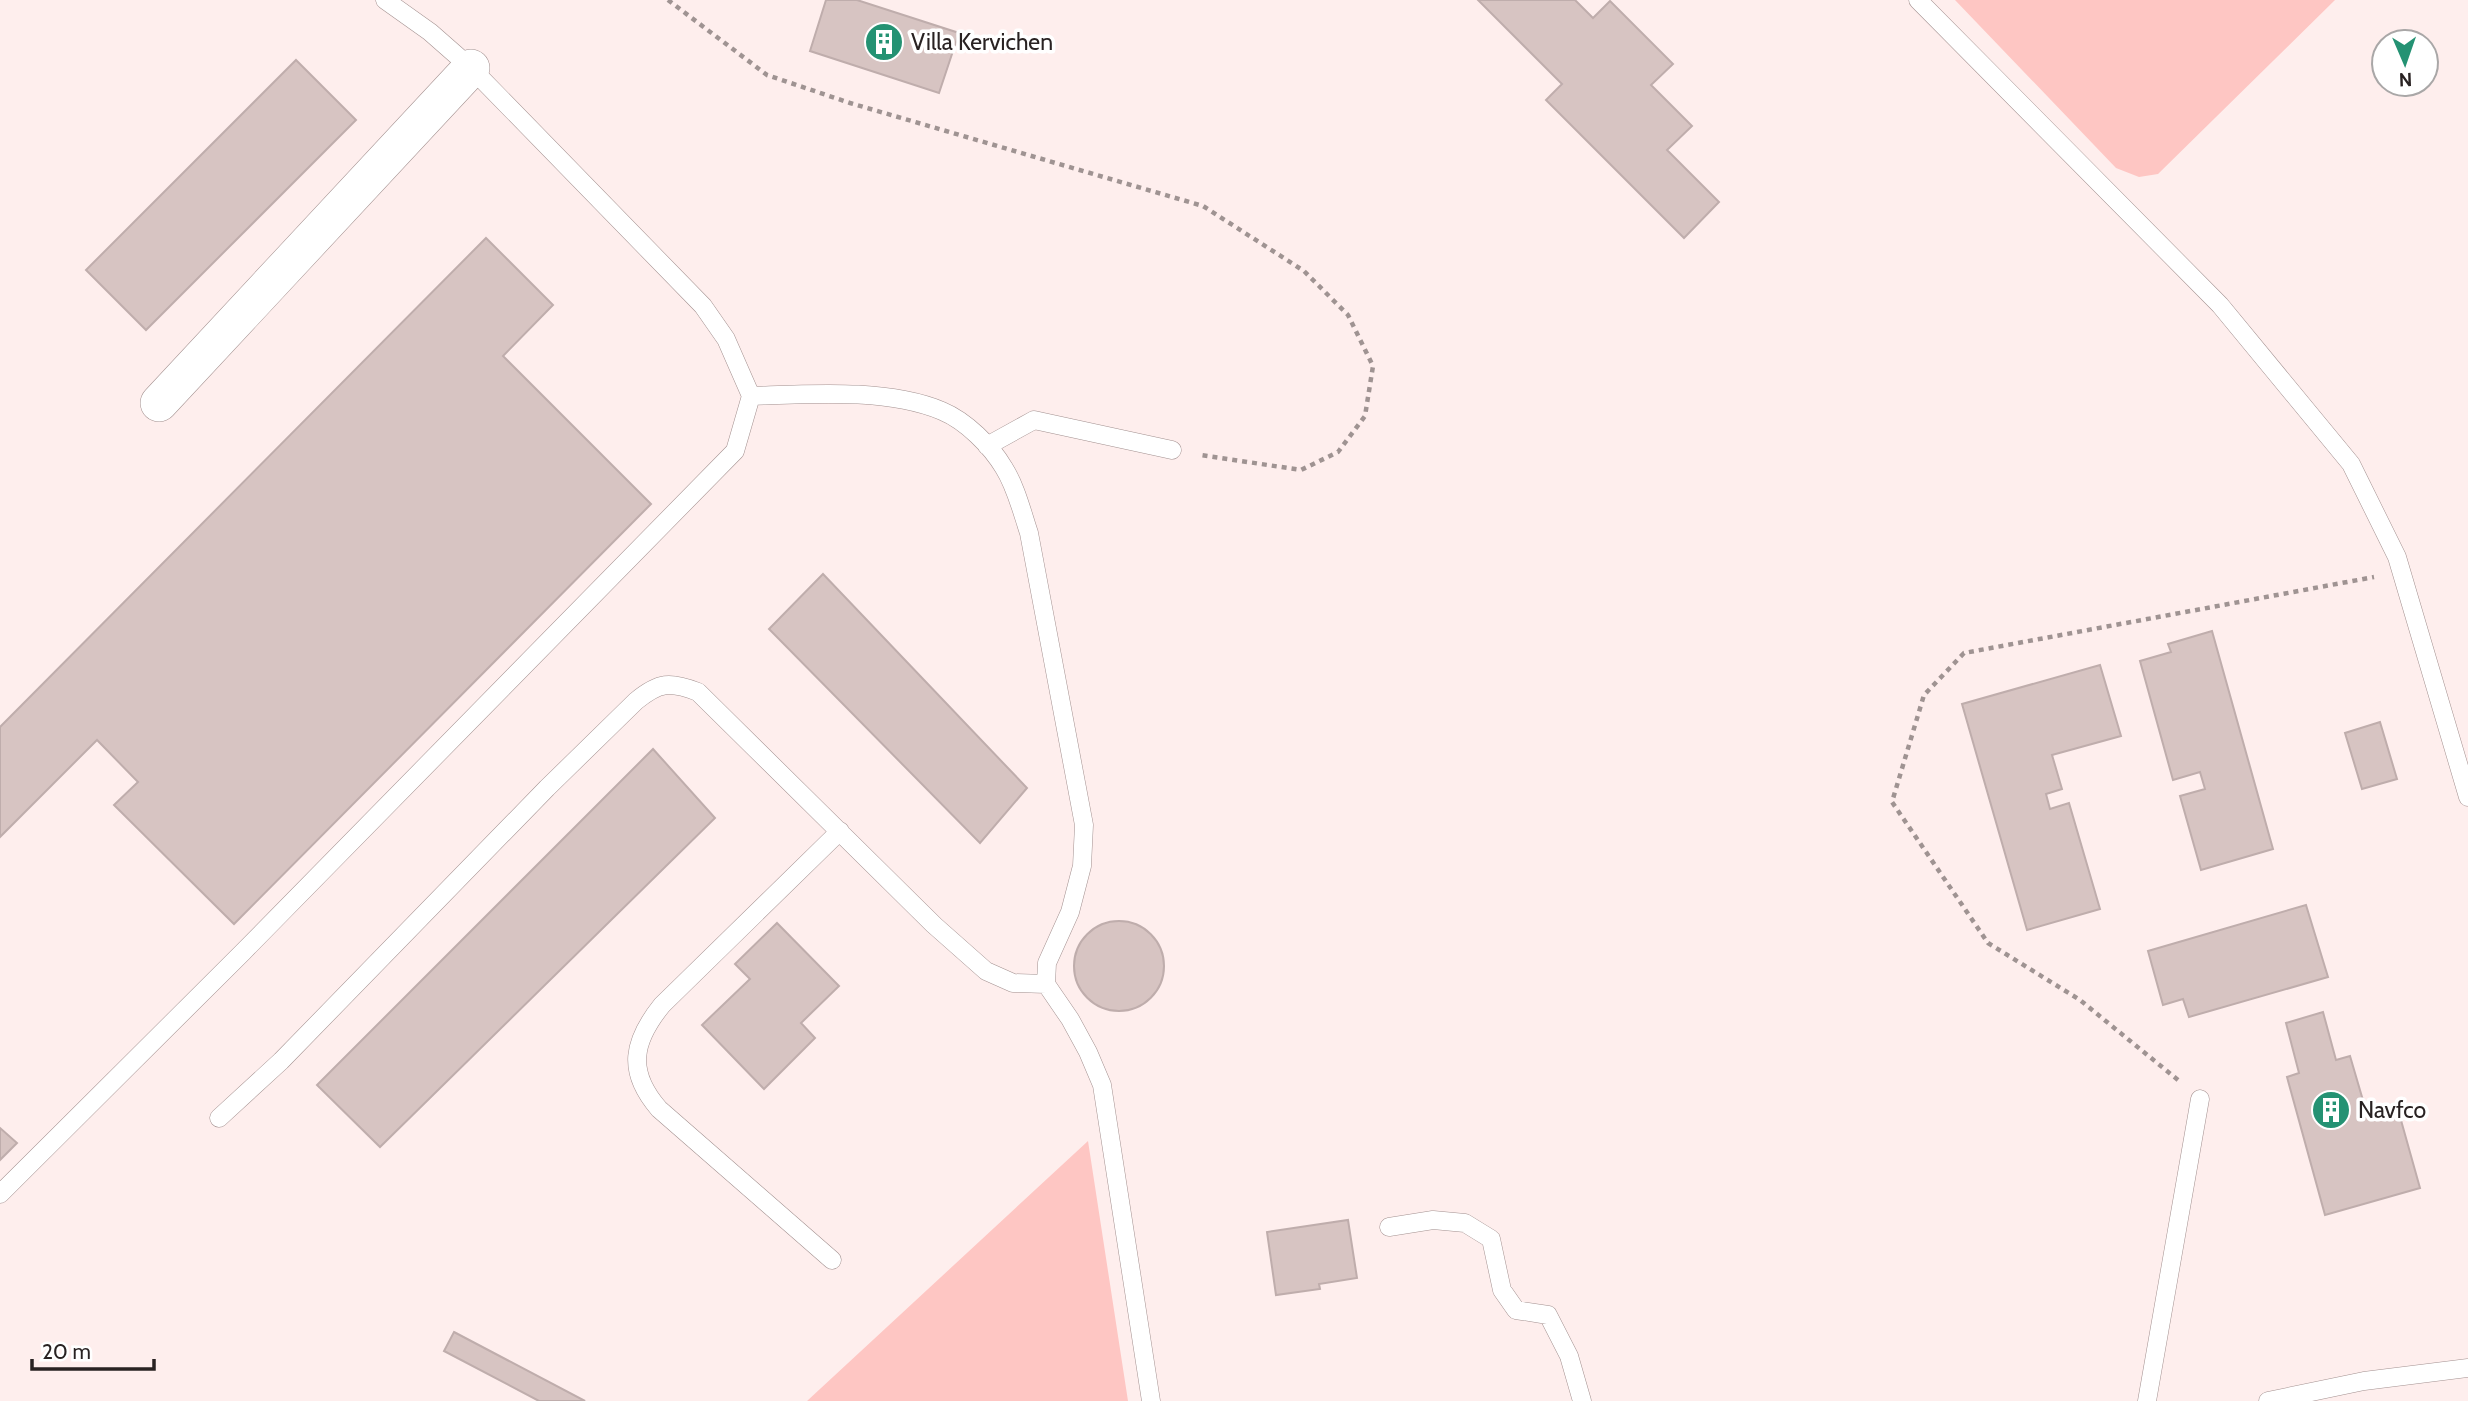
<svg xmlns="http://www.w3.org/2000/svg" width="2468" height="1401" viewBox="0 0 2468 1401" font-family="Cabin,sans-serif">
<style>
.green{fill:#fec6c3}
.building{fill:#d7c4c2;stroke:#bfadac;stroke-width:2}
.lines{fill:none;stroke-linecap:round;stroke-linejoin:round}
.lane-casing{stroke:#a39190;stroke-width:19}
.street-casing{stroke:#a39190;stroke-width:38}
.path{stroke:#9f9392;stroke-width:4.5;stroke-dasharray:5 5;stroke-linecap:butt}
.lane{stroke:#fff;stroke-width:18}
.street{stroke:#fff;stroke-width:37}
.labels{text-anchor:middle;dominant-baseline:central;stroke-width:7;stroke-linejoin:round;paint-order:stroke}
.poi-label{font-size:23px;fill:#292222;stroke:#fff;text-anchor:start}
</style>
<rect width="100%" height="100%" fill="#feeeed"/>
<!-- green -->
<path class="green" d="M1955,0H2335L2158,174L2139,177L2116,168Z
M1088,1141L1128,1401H807Z"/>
<!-- building -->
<path class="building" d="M826,0H857L959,33L939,93L810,51Z
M1478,0H1575L1593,18L1610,1L1673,64L1651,85L1692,126L1667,150L1719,202L1684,238L1546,100L1562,84Z
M296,60L356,120L146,330L86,270Z
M486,238L553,305L503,356L651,504L234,924L114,805L138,782L97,740L0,837V727Z
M823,574L1027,788L980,843L769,629Z
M2212,631L2273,849L2201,870L2180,796L2205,789L2200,772L2173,780L2140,661L2171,652L2168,644Z
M2100,665L2121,736L2052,755L2062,789L2046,794L2050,809L2069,803L2100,909L2027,930L1962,704Z
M2380,722L2397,779L2362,789L2345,733Z
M653,749L715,818L380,1147L317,1085Z
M2306,905L2328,977L2189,1017L2183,999L2163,1005L2148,951Z
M1074 966a45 45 0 1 1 90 0a45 45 0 1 1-90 0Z
M777,923L839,986L801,1023L815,1038L764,1089L702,1025L750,979L735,964Z
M2323,1012L2336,1060L2350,1056L2367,1114L2397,1106L2420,1188L2325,1215L2287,1077L2299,1073L2286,1023Z
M0,1128L17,1143L0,1160Z
M1348,1220L1357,1278L1319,1284L1320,1289L1276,1295L1267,1232Z
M454,1332L585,1401H539L444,1351Z"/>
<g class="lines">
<defs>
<path id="lane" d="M1918,0L2220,305L2351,464L2397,557L2468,797
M751,396C810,394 887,388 942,411C966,421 991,446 1004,468C1016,487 1022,512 1029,533L1084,825L1082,866L1070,912L1047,963L1046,984L1070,1019L1088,1052L1102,1085L1151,1401
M987,446L1034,420L1172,450
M219,1118L281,1061L547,788L636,701C659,682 670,681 698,692L934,925L986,971L1013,983L1046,984
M0,1194L243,952L735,451L751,396L726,339L703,306L471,68L430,32L385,0
M1389,1227L1433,1220L1465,1223L1491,1239L1502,1290L1516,1310L1548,1315L1569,1356L1582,1401
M832,1260L659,1109C626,1071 633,1041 662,1005L840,831
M2147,1401L2200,1099
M2268,1401L2364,1381L2468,1368"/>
<path id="street" d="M159,403L471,68"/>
</defs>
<!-- lane casing -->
<use href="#lane" class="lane-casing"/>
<!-- street casing -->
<use href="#street" class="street-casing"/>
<!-- path -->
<path class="path" d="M668,0L767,75L850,103L1203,206L1304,271L1348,315L1373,366L1365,416L1338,452L1301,470L1201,455
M2178,1080L2080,1000L1988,943L1892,802L1924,695L1964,653L2374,577"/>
<!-- lane -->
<use href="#lane" class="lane"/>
<!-- street -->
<use href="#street" class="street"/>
</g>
<!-- icons -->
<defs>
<symbol id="building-disc" viewBox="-11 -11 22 22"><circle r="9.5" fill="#249273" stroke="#fff"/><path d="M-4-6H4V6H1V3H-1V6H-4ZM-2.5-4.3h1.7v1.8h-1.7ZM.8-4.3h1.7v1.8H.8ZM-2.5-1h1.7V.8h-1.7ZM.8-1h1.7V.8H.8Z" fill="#fff"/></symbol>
</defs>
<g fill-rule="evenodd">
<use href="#building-disc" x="862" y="20" width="44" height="44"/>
<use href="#building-disc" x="2309" y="1088" width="44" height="44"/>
</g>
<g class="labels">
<!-- poi labels -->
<g class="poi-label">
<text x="911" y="42">Villa Kervichen</text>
<text x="2358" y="1110">Navfco</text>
</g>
</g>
<!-- north arrow -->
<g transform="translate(2405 63) rotate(178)"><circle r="33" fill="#ffffff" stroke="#a9a7a7" stroke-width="2"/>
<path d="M0-5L12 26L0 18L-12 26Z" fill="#249273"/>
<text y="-10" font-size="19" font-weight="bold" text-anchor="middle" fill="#292222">N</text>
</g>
<!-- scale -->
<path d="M32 1359v10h122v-10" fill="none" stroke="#292222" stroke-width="3.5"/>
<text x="42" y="1359" font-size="21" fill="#292222" stroke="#ffffff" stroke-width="5" paint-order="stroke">20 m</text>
</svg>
